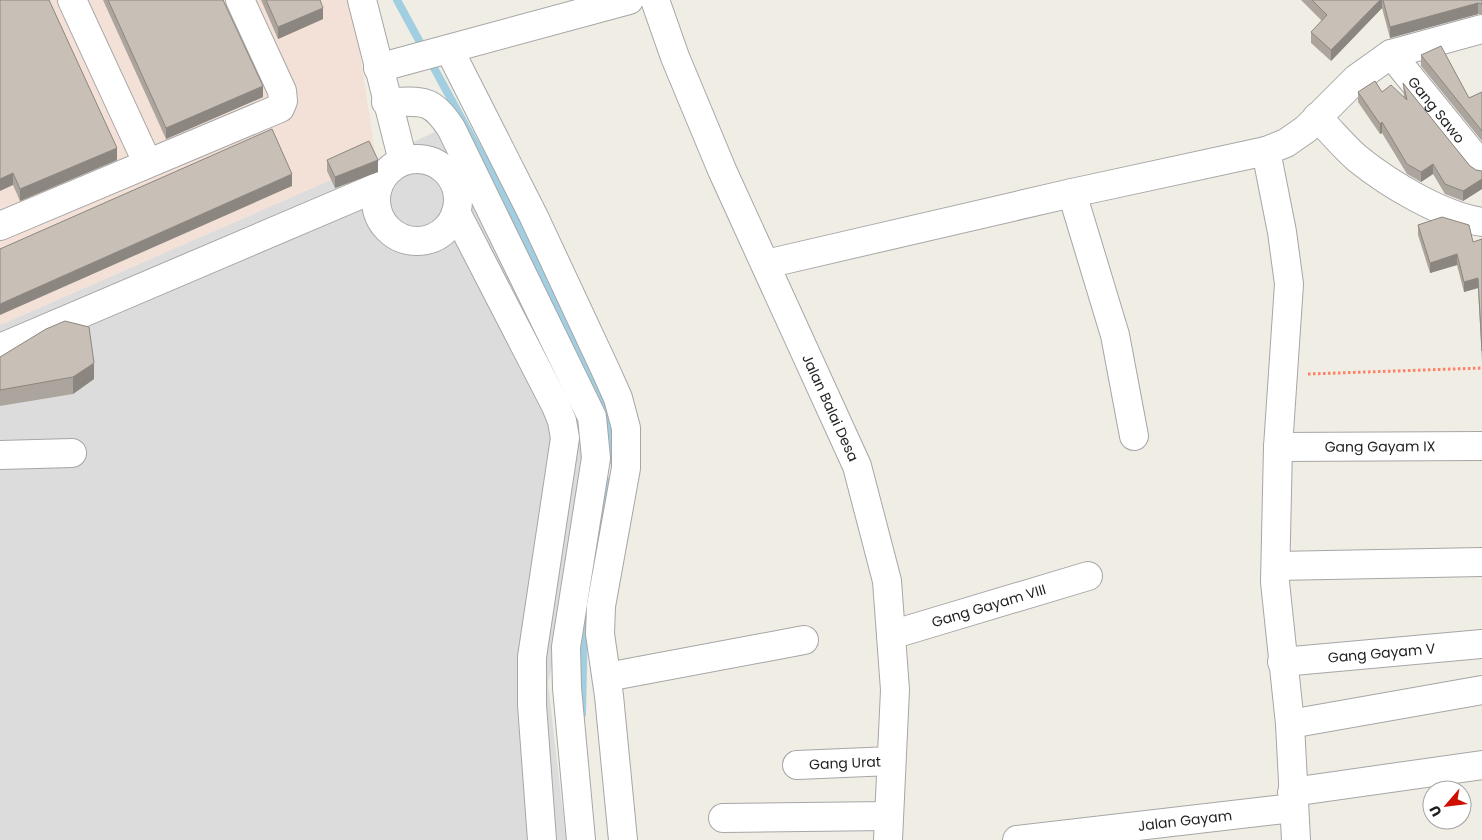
<svg xmlns="http://www.w3.org/2000/svg" width="1482" height="840" viewBox="0 0 1482 840" font-family="Poppins,sans-serif">
<style>
.residential{fill:#dddcdc}
.military{fill:#f3e1d7}
.lines{fill:none;stroke-linecap:round;stroke-linejoin:round}
.stream{stroke:#a2cee1;stroke-width:8}
.minor-casing{stroke:#a6a6a6;stroke-width:30}
.path{stroke:#ff8167;stroke-width:3;stroke-dasharray:2.5 2.5;stroke-linecap:butt}
.minor{stroke:#fff;stroke-width:28}
.wall{fill:#aca59d}
.shaded-wall{fill:#8c8680}
.building{fill:#c8c0b7;stroke:#8c8680}
.labels{text-anchor:middle;dominant-baseline:central;stroke-width:4.5;stroke-linejoin:round;paint-order:stroke}
.street-label{font-size:14px;fill:#1f1f1f;stroke:#fff}
</style>
<rect width="100%" height="100%" fill="#f0ede5"/>
<!-- residential -->
<path class="residential" d="M443,128L588,429V506L548,683L566,840H0V325L376,160Z"/>
<!-- military -->
<path class="military" d="M0,0H352L376,160L0,325Z"/>
<g class="lines">
<!-- stream -->
<path class="stream" d="M397,0L512,211L586,364L605,408L614,462
M598,530L610,481
M582,714L584,615"/>
<defs>
<g id="minor">
<path d="M72,0L147,162"/>
<path d="M362,0L403,161"/>
<path id="s1" d="M655,0L675,57L722,170L857,466L887,581L895,690L888,840"/>
<path d="M449,49L534,217L605,369L618,398L626,428V468L601,606L600,634L609,696L623,840"/>
<path id="s2" d="M1391,54L1482,166"/>
<path d="M378,68L629,0"/>
<path d="M386,102C421,102 430,96 451,128L592,417L596,458L566,647L567,688L581,840"/>
<path d="M1317,117C1331,131 1344,147 1358,159C1389,184 1442,216 1482,222"/>
<path d="M1266,151L1282,232L1289,284L1278,447L1275,582L1290,724L1296,840"/>
<circle cx="417" cy="200" r="41"/>
<path d="M1072,193L1115,335L1134,436"/>
<path d="M456,212L556,406L562,421L565,438L532,657V705L542,840"/>
<path d="M0,226L280,108L283,101L282,91L240,0"/>
<path d="M766,264L1072,193L1266,151L1286,143L1306,129L1356,79L1391,54L1482,29"/>
<path d="M0,348L378,187"/>
<path id="s3" d="M1278,447L1482,446"/>
<path d="M0,455L72,453"/>
<path d="M1276,566L1482,562"/>
<path id="s4" d="M891,635L1088,576"/>
<path id="s5" d="M1282,662L1482,644"/>
<path d="M607,677L804,640"/>
<path d="M1290,724L1482,690"/>
<path id="s6" d="M797,765L891,761"/>
<path d="M1292,792L1482,765"/>
<path d="M723,818L888,816"/>
<path id="s7" d="M1017,840L1293,808"/>
</g>
</defs>
<!-- minor casing -->
<use href="#minor" class="minor-casing"/>
<!-- path -->
<path class="path" d="M1308,374L1482,368"/>
<!-- minor -->
<use href="#minor" class="minor"/>
</g>
<!-- wall -->
<path class="wall" d="M0,0L117,160L20,201L13,185Z
M103,0H223L263,97L166,139Z
M261,0H320L323,19L278,39Z
M1301,0H1482V14H1478L1390,38L1382,8L1331,61L1311,43V32L1322,21Z
M1421,55L1469,98L1482,92V141L1421,66Z
M1403,83L1470,166L1476,170L1482,171V189L1463,201L1445,194L1433,174L1421,182L1407,174L1382,133L1380,134L1358,102V92H1382L1404,97Z
M327,160L378,172L335,188L327,171Z
M1418,225L1473,242L1482,239V362L1478,288L1464,292L1457,265L1430,273L1418,235Z
M0,357L94,379L73,394L0,406Z"/>
<!-- shaded-wall -->
<path class="shaded-wall" d="M1380,0H1382V8L1331,61V50Z
M1478,3V14L1390,38V27Z
M323,8V19L278,39V27Z
M263,86V97L166,139V128Z
M1382,122V133L1380,134V124Z
M117,148V160L20,201V189Z
M378,160V172L335,188V177Z
M1433,164V174L1421,182V172Z
M13,173V185L0,191V179Z
M292,174V186L0,315V304Z
M1482,179V189L1463,201V191Z
M1457,254V265L1430,273V263Z
M1478,278V288L1464,292V282Z
M94,363V379L73,394V377Z"/>
<!-- building -->
<path class="building" d="M0,0H49L117,148L20,189L13,173L0,179Z
M108,0H223L263,86L166,128Z
M266,0H320L323,8L278,27Z
M1312,0H1380L1331,50L1311,32L1327,15Z
M1383,0H1482V4L1478,3L1390,27Z
M1441,46L1469,98L1482,92V131L1421,55Z
M1375,81L1382,92L1391,85L1407,100L1403,83L1470,166L1476,170L1482,171V179L1463,191L1445,184L1433,164L1421,172L1407,164L1382,122L1380,124L1358,92Z
M272,129L292,174L0,304V249Z
M369,141L378,160L335,177L327,160Z
M1442,217L1469,225L1473,242L1482,239V351L1478,278L1464,282L1457,254L1430,263L1418,225Z
M65,321L89,327L94,363L73,377L0,390V357L46,329Z"/>
<g class="labels">
<!-- street labels -->
<g class="street-label">
<text stroke="none"><textPath href="#s2" startOffset="72">Gang Sawo</textPath></text>
<text stroke="none"><textPath href="#s1" startOffset="444">Jalan Balai Desa</textPath></text>
<text stroke="none"><textPath href="#s3" startOffset="102">Gang Gayam IX</textPath></text>
<text stroke="none"><textPath href="#s4" startOffset="102">Gang Gayam VIII</textPath></text>
<text stroke="none"><textPath href="#s5" startOffset="100">Gang Gayam V</textPath></text>
<text stroke="none"><textPath href="#s6" startOffset="48">Gang Urat</textPath></text>
<text stroke="none"><textPath href="#s7" startOffset="169">Jalan Gayam</textPath></text>
</g>
</g>
<!-- north arrow -->
<g transform="translate(1447 805) rotate(242)"><circle r="24" fill="#ffffff" stroke="#a5a5a5"/>
<path d="M0-4L9 19L0 12L-9 19Z" fill="#ce0f00"/>
<text y="-8" font-size="14" font-weight="bold" text-anchor="middle" fill="#1f1f1f">U</text>
</g>
</svg>
